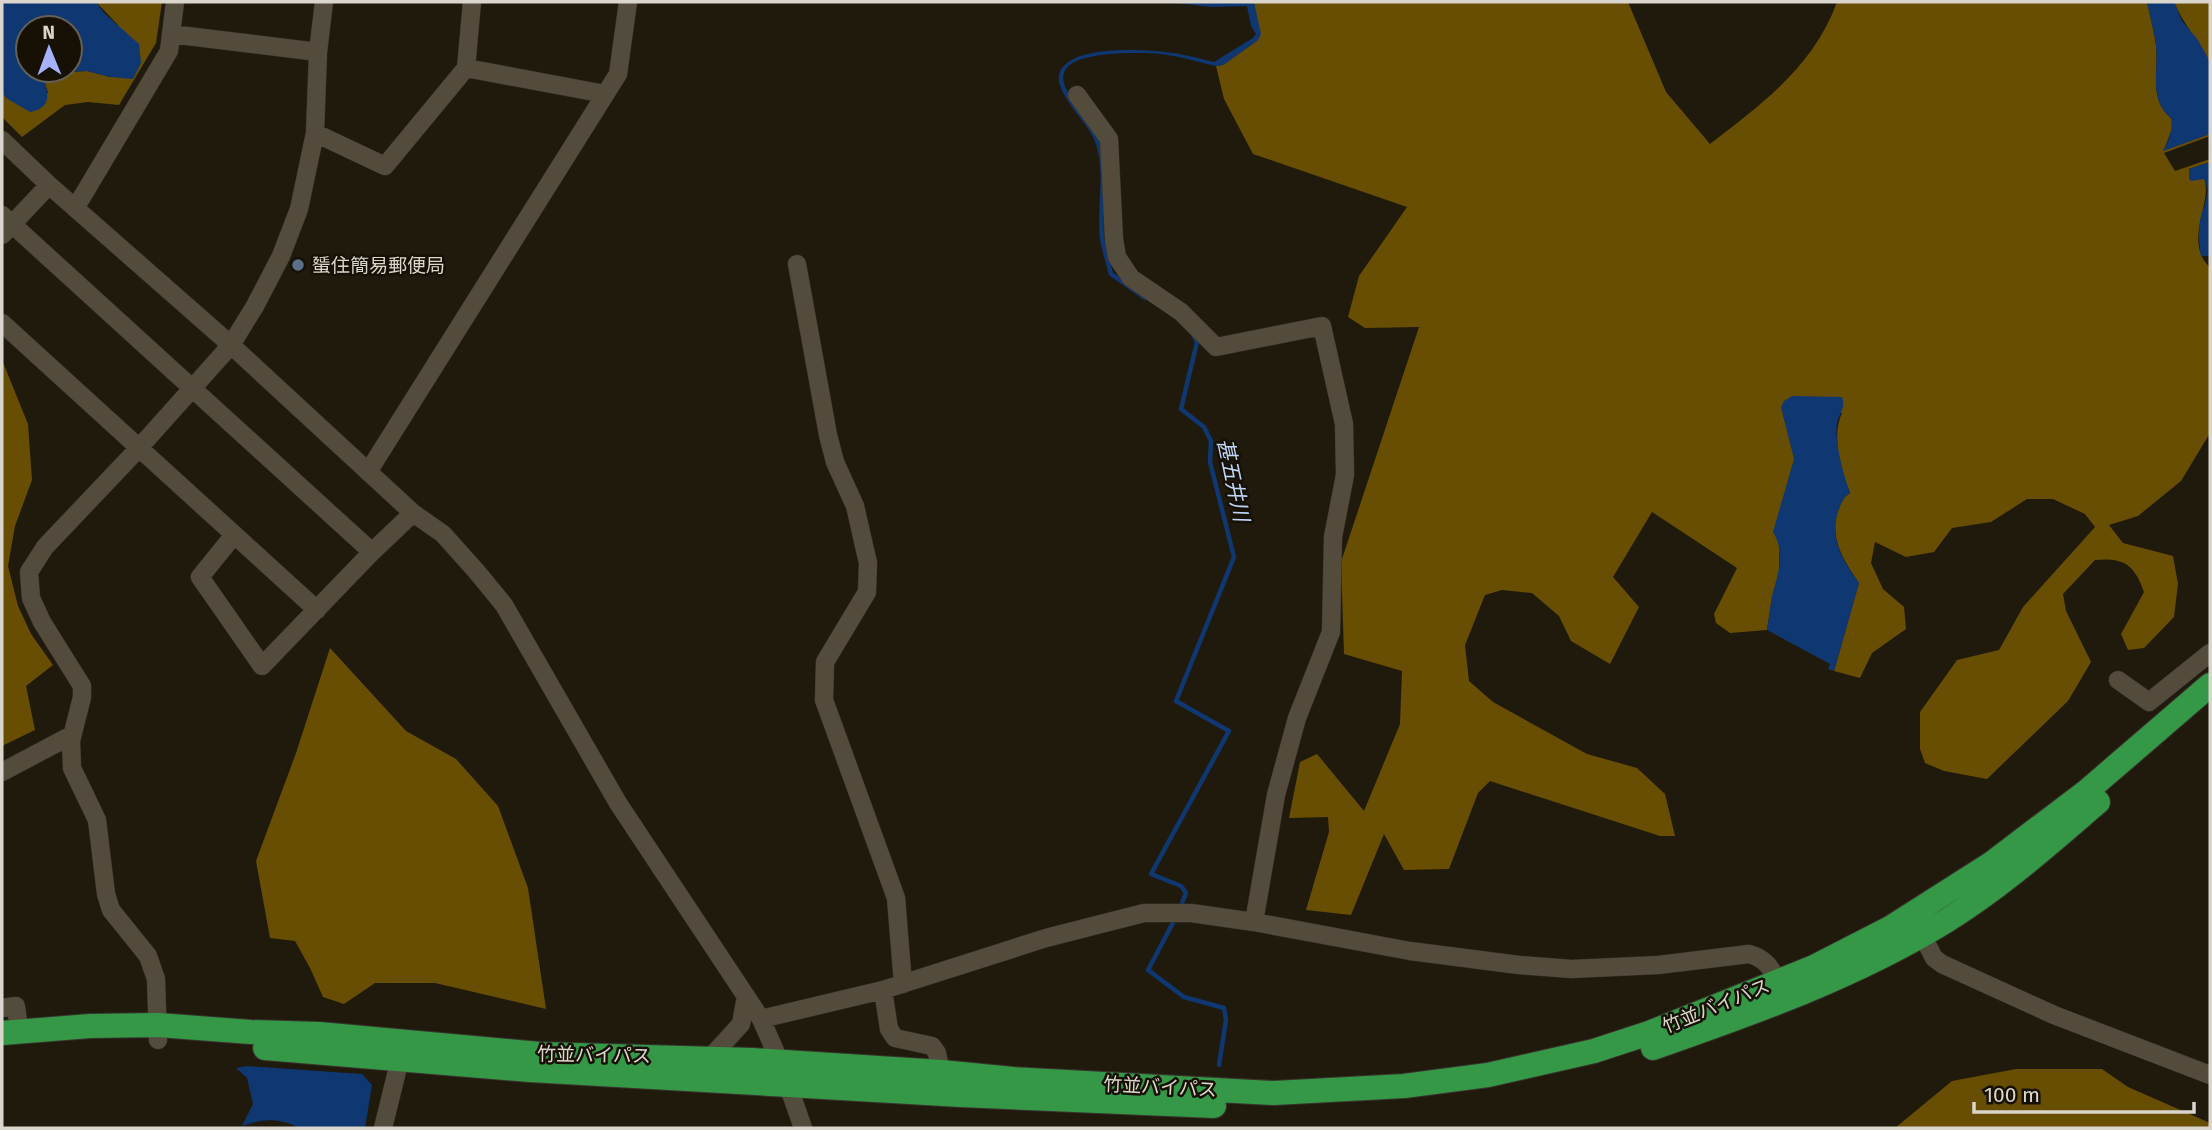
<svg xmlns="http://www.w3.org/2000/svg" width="2212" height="1130" viewBox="0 0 2212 1130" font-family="'Fira Sans','Noto Sans JP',sans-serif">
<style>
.forest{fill:#684e03}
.water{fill:#0f3772;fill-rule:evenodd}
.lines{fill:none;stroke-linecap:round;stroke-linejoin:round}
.stream{stroke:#0f3772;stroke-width:4.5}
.minor-casing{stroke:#38332d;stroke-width:19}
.highway-casing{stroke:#38332d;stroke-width:26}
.minor{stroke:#534c3d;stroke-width:18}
.highway{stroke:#349847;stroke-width:24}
.service-dot{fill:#5c6f8a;stroke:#171105;stroke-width:2.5}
.labels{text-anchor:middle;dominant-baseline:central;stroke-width:5;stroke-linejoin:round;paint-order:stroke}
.poi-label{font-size:19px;fill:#dad6cd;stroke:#171105;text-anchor:start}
.street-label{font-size:19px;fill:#dad6cd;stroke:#171105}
.water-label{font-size:21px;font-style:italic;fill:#bed5f9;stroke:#171105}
</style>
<rect width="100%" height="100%" fill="#201a0c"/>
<!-- forest -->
<path class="forest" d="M96,2H162L156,43L119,105L88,102L65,105L22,137L2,117V91L6,98L48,93L43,76L47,73L87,71L110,77L118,25Z
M1254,2H1628L1666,92L1710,144C1762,104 1814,66 1837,2H2147C2150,16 2154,31 2156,45C2159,71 2148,99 2171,118L2173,126L2164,150L2210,134V136L2164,153L2175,171L2210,159V162L2189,169L2199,178L2204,179C2212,199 2191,228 2201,254C2202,259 2207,264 2210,268V433L2181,481L2138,516L2109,525L2123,543L2173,556L2178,584L2174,617L2144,648L2128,650L2121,634L2144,592C2135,566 2125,557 2095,560L2063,594L2066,611L2091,662L2068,701L1987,779L1944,771L1925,763L1920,749V712L1957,660L1999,650L2023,607L2095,527L2085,514L2053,499H2027L1991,522L1952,528L1934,552L1906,557L1875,542L1871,563L1883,589L1904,607L1906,629L1872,653L1860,678L1834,671L1859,583C1844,561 1829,539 1838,511C1841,504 1843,497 1850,493C1841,469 1831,436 1842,413L1783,415L1792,444L1795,459L1780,509L1779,575L1772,597L1767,630L1730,633L1716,623L1714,614L1737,568L1652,512L1613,577L1639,607L1610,664L1571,641L1559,616L1532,593L1502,590L1485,595L1465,645L1469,681L1493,702L1587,754L1637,768L1665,794L1675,836H1660L1490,781L1478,793L1449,869L1404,870L1384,834L1351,915L1306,910L1329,832L1328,817L1289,818L1300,762L1317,754L1364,811L1400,724L1402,671L1344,654L1341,562L1419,327L1365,328L1348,317L1359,276L1407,207L1253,154L1224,99L1216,66L1223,65L1258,40Z
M2174,2H2210V62C2199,41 2183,24 2174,2Z
M2,360L28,424L32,480L15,526L8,566L18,606L31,634L53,665L26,686L35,730L2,746Z
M330,648L406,731L456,759L498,806L528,888L546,1009L435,983H375L344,1004L323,997L310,968L295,941L270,938L256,861L296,753Z
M2016,1069H2102L2128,1087L2210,1123V1128H1895L1952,1081Z"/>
<!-- water -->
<path class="water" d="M2,2H96L104,13L139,44L141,63L133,79L110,77L87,71L47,73L43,76C48,94 53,107 30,112L6,98L2,91ZM70,28V70H28V28Z
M1168,2H1254L1261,34L1258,40L1223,65L1216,66C1198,62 1179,56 1161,54C1141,52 1077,51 1066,69C1060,78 1065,87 1069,95L1066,97C1063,92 1060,87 1059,82C1054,46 1132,49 1154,51C1174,52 1194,57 1214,62L1253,38L1256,34L1251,26L1247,6L1211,7Z
M2147,2H2174L2182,21L2198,40L2210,62V134L2163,151C2169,141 2173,130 2171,118C2148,100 2159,71 2156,45C2154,31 2150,16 2147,2Z
M2210,162V256H2201C2199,244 2198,233 2200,222C2202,207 2212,194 2204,179L2191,181L2189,179V169Z
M1792,396L1842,397C1846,408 1839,413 1837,424C1834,441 1844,477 1850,493C1843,497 1841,504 1838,511C1829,539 1843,561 1859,583L1834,671L1828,669L1830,664L1767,630C1769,619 1770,607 1772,596C1778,574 1786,553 1773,532L1794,459L1781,407L1784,401Z
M247,1066L362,1074L372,1085L365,1128H300C278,1118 265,1118 242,1126L253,1104L247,1078L236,1068Z"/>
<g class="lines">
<!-- stream -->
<path class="stream" d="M1065,91C1074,111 1093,125 1099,146C1107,175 1099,208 1102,238C1104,250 1108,262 1111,274L1145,298
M1180,908L1186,893L1181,886L1151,874L1229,731L1176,701L1234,557L1210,462L1211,441L1204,427L1181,409L1197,342L1193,335
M1175,919L1148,970L1184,997L1224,1008L1226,1020L1219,1065"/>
<defs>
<path id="minor" d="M171,34L318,52
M466,68L605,94
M1077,95L1109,139L1114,239L1117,257L1131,278L1181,312L1216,347L1322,326L1344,424L1345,475L1333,537L1331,632L1297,718L1276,795L1254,922
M315,133L385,166L466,68L472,2
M2,140L49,185L231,345L413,513L443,534L477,572L504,605L618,803L761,1019L780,1062L803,1128
M76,207L169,51L175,2
M2,215L372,552
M2,235L49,185
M797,264L828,435L835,462L855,506L868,563L867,592L825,662L824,700L896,898L903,984
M2,323L317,610
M368,472L618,74L628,2
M234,535L200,577L262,666L372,552L413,513
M2118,680L2149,702L2210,653
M2,772L72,735
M1917,925L1934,958L1942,964L2054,1015L2210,1075
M883,990L889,1029L895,1038L932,1046L937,1053L941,1072
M2,1008L16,1006L19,1030
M761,1019L883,990L1046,938L1144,913H1191L1254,922L1410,951L1519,965L1572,969L1658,965L1749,954C1765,958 1771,968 1778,981
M158,1040L156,979L148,956L111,910L106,894L97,820L72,768L71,741L82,697V686L42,622L31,598L29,572L45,547L138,449L231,345L255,306L281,256L299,209L315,133L318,52L324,2
M710,1058L741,1024L746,996
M383,1128L400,1059"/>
<path id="highway" d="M2,1033L90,1026L158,1025L251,1032L319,1034L540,1054L752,1060L941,1072L1013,1079L1274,1093L1404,1086L1488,1075L1594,1051L1649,1033L1814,967L1890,928L1992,863L2087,791L2210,685
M265,1048L530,1070L961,1095L1214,1106
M1653,1048C1753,1013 1855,977 1946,921C2001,887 2049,844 2098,802"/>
</defs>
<!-- minor casing -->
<use href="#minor" class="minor-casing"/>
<!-- highway casing -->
<use href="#highway" class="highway-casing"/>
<!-- minor -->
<use href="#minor" class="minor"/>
<!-- highway -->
<use href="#highway" class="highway"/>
</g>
<!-- markers -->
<circle class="service-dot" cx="298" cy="265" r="7"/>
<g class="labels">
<!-- poi labels -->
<g class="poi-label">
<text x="312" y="265">蜑住簡易郵便局</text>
</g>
<!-- street labels -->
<g class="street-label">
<text transform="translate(1716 1006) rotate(-22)">竹並バイパス</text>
<text transform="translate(594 1055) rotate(1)">竹並バイパス</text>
<text transform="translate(1160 1087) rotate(3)">竹並バイパス</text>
</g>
<!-- water labels -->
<g class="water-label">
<text transform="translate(1233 480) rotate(78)">甚五井川</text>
</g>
</g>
<!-- border -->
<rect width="2212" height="1130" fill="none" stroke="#dad6cd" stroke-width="7"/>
<!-- north arrow -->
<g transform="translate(49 49) rotate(359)"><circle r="33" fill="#171105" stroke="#656055" stroke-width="2"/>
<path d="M0-5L12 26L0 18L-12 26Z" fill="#a6b1fc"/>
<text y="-10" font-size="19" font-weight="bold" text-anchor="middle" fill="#dad6cd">N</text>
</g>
<!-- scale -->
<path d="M1974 1102v10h220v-10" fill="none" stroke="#dad6cd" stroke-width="3.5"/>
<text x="1984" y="1102" font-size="21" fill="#dad6cd" stroke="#171105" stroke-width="5" paint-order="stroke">100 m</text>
</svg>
